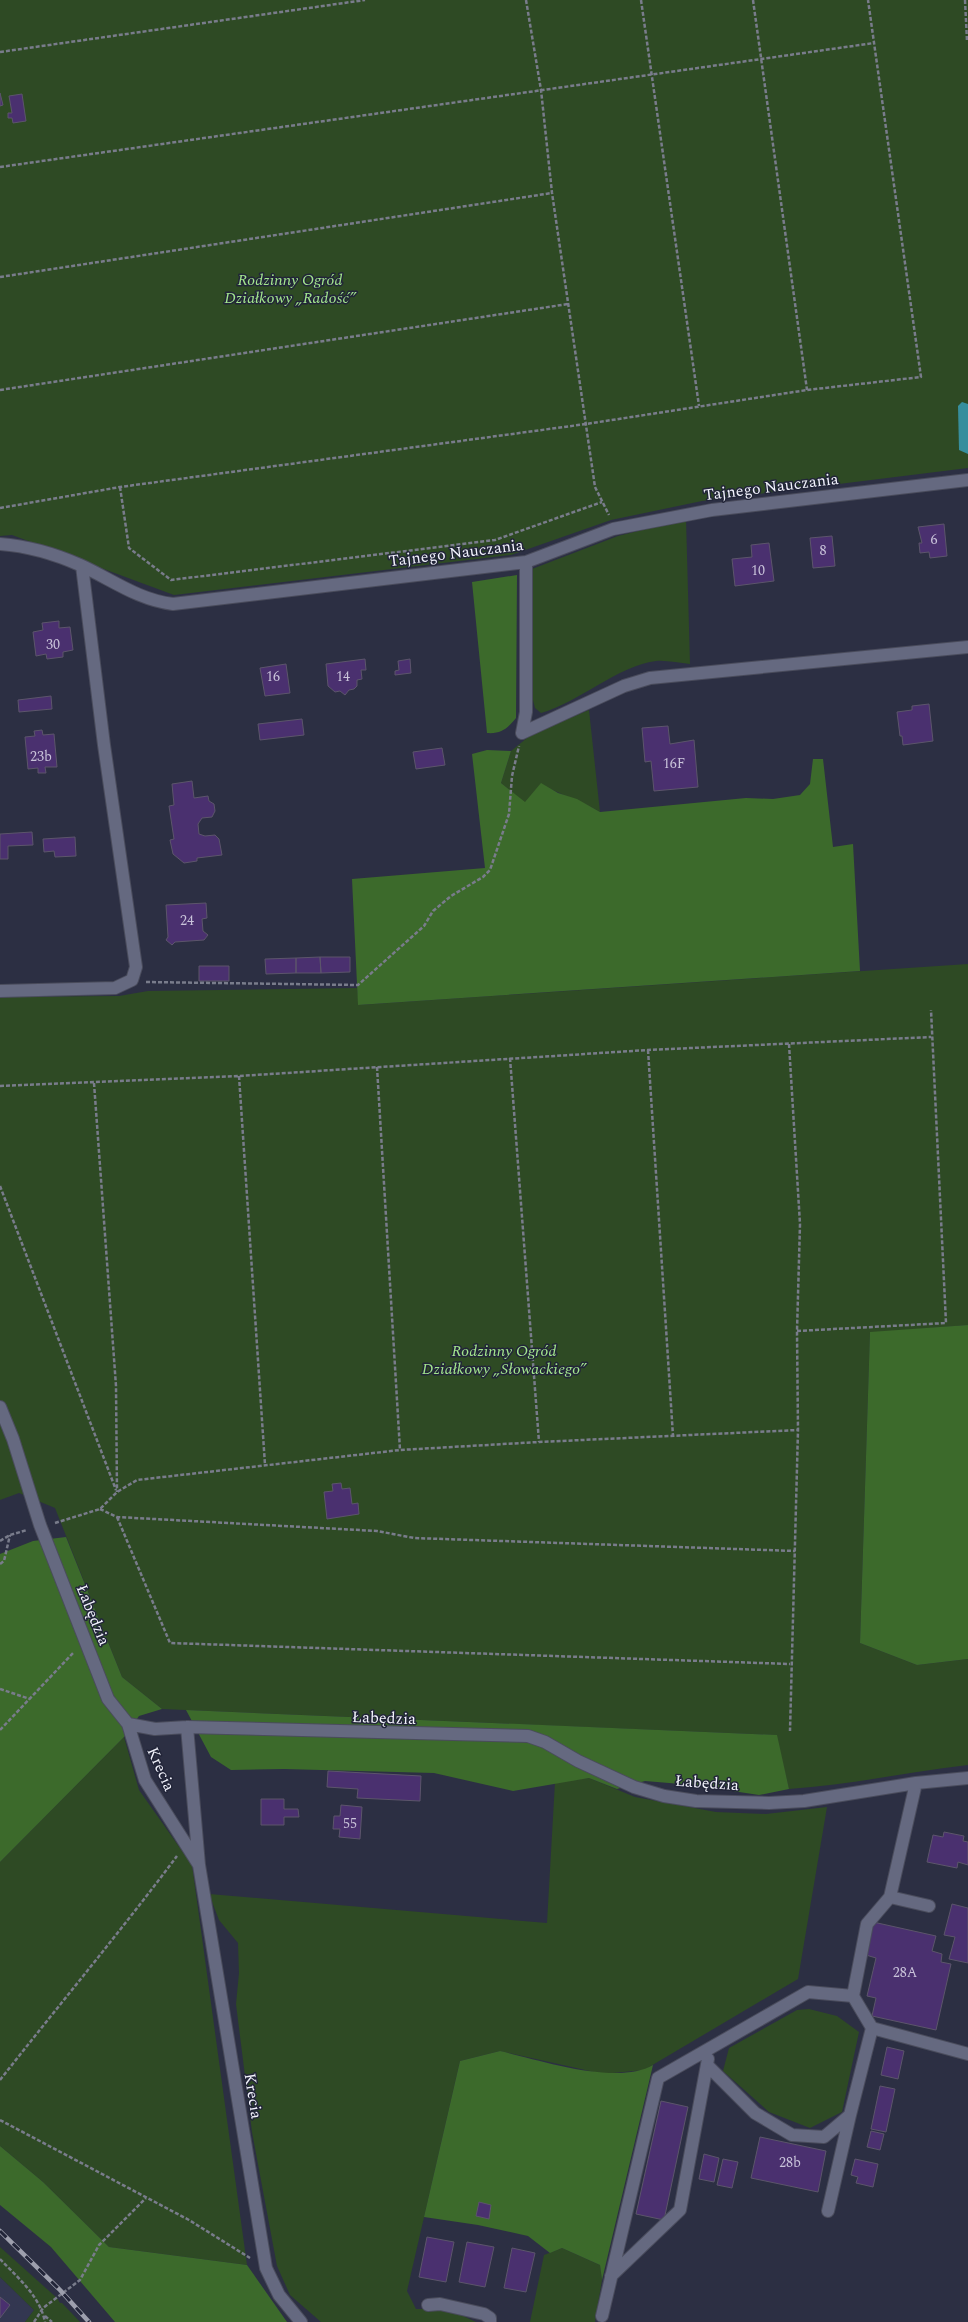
<svg xmlns="http://www.w3.org/2000/svg" width="968" height="2322" viewBox="0 0 968 2322" font-family="Spectral,serif">
<style>
.built{fill:#333751}
.green{fill:#2e4a24}
.forest{fill:#3c6a2b}
.water{fill:#378e9d}
.building{fill:#4a306f;stroke:#5c556b}
.lines{fill:none;stroke-linecap:round;stroke-linejoin:round}
.minor-casing{stroke:#4a4c5c;stroke-width:14}
.path{stroke:#797c8b;stroke-width:2.5;stroke-dasharray:4 2;stroke-linecap:butt}
.minor{stroke:#656980;stroke-width:12}
.rail-casing{stroke:#9d9fad;stroke-width:4.5}
.rail{stroke:#222539;stroke-width:3;stroke-dasharray:9;stroke-linecap:butt}
.labels{text-anchor:middle;dominant-baseline:central;stroke-width:3;stroke-linejoin:round;paint-order:stroke}
.number-label{font-size:14px;fill:#c9c3da}
.park-label{font-size:16px;font-style:italic;fill:#a3e68d;stroke:#222539}
.street-label{font-size:16px;fill:#f3f4fd;stroke:#222539}
</style>
<rect width="100%" height="100%" fill="#2c2f43"/>
<!-- built -->
<path class="built" d="M0,2277L34,2310L25,2322H0Z"/>
<!-- green -->
<path class="green" d="M0,0H968V468L702,501L611,520L511,555L174,595L12,535L0,536Z
M686,519L690,664C679,663 666,660 656,661C617,666 580,702 541,713L535,708L530,688L532,569L618,536Z
M589,710L600,812C580,800 560,795 541,784L525,803L501,783L511,751L532,734Z
M968,964V1325L870,1333L860,1643L917,1665L968,1659V1765C908,1772 849,1785 789,1789L776,1735L162,1709L122,1677L55,1508L19,1493L0,1500V997L119,996L148,991L357,988L359,1005Z
M124,1737L139,1790L192,1865L247,2265L109,2247L43,2182L0,2146V1862Z
M589,1778L635,1797L716,1812L766,1814L827,1807L798,1979L644,2070L603,2074L500,2051L460,2061L407,2291L416,2309H448L476,2322H321L290,2295L277,2266L252,2132L236,2004L239,1973L238,1943L219,1920L209,1894L547,1923L555,1782Z
M809,2009L837,2016L859,2032L842,2112L810,2128L769,2112L723,2071L729,2048L797,2010Z
M0,2247L57,2298L60,2303H62L80,2322H25L34,2310L0,2277Z
M562,2248L600,2265L602,2280L595,2322H530L544,2255Z"/>
<!-- forest -->
<path class="forest" d="M517,575L516,718C507,729 501,734 487,733L472,582Z
M487,750L511,751L501,783L525,802L541,783L558,793L577,799L600,812L746,798L773,799L800,795L810,784L813,759H823L833,847L853,844L860,971L358,1005L352,879L485,868L472,754Z
M968,1325V1659L917,1665L860,1643L870,1332Z
M66,1537L122,1677L162,1709L139,1716L124,1737L0,1862V1554L33,1541Z
M186,1710L777,1735L789,1789L759,1795L693,1785L645,1781L617,1789L589,1778L513,1791L434,1773L284,1769L231,1770L211,1757Z
M500,2051C540,2060 617,2086 653,2065L602,2280L600,2265L562,2248L550,2253L528,2236L478,2225L424,2217L460,2061Z
M0,2146L43,2182L109,2247L247,2265L287,2322H115L51,2247L0,2205Z"/>
<!-- water -->
<path class="water" d="M962,402L968,404V454L959,450L958,406Z"/>
<!-- building -->
<path class="building" d="M0,93L3,105L0,106Z
M22,94L26,121L13,123L12,118H8V113H12L9,96Z
M944,524L947,556L930,558L929,552L920,553L919,543H922L918,527Z
M832,536L835,566L813,568L810,538Z
M769,543L774,581L735,586L732,559L752,557L751,545Z
M59,621V628L70,627L73,650L63,652V657L47,659L46,654L36,656L33,632L43,630L42,623Z
M365,659L366,670H361L362,679L357,680V686L354,689L349,690L345,695L340,691L335,692L328,686L326,664Z
M410,659L411,673L395,675V671L399,670L398,661Z
M286,664L290,693L265,696L260,668Z
M51,696L52,709L19,712L18,700Z
M929,704L933,741L903,745L902,736H900L897,712L912,710V706Z
M302,719L304,735L260,740L258,724Z
M668,726L670,744L694,740L698,787L654,791L651,761L645,762L642,728Z
M42,730L43,735L54,734L57,767H45L46,773H38V768L28,769L25,737L35,736L34,731Z
M442,748L445,765L416,769L413,752Z
M192,781L194,798L208,796L209,801L214,804L215,811L212,817L202,818L198,824L199,834L205,836L215,835L219,839L222,855L197,858V861L184,863L173,854L170,840L174,839L169,806L174,805L172,784Z
M32,832L33,845L8,846V859H0V834Z
M75,837L76,856L55,857L54,851L44,852L43,839Z
M206,903L207,918L202,919L203,931L208,935L204,940L175,942L172,945L166,940L168,937L166,905Z
M320,957H350V972L321,973Z
M320,957L321,973H296V958Z
M296,958V973L266,974L265,959Z
M199,966H229V981H199Z
M341,1483L342,1489L350,1488L352,1504L358,1503L359,1514L327,1519L324,1492L333,1491L332,1484Z
M328,1771L421,1776L420,1801L357,1798L358,1789L327,1787Z
M261,1799H284V1809H298L299,1817H284V1825H261Z
M341,1805L362,1807L360,1839L339,1837L340,1829H333L334,1816H340Z
M944,1832L964,1836L963,1841L968,1842V1865L958,1862L957,1868L927,1862L933,1835L943,1837Z
M952,1904L968,1908V1963L949,1959L955,1937L944,1935Z
M873,1922L936,1936L932,1951L942,1954L941,1962L951,1964L936,2030L872,2016L876,1998L867,1996L876,1958L866,1955Z
M887,2047L904,2051L898,2079L881,2075Z
M880,2086L895,2089L886,2132L871,2129Z
M661,2101L688,2107L664,2220L636,2214Z
M871,2131L884,2134L880,2150L867,2147Z
M760,2137L826,2151L818,2192L751,2178Z
M704,2154L719,2158L714,2182L699,2179Z
M723,2159L738,2162L732,2188L717,2185Z
M855,2159L878,2164L873,2187L856,2183L858,2177L851,2175Z
M479,2202L491,2205L489,2219L476,2216Z
M427,2237L454,2242L446,2282L419,2277Z
M467,2242L494,2247L485,2287L459,2282Z
M512,2248L535,2253L526,2292L504,2288Z
M0,2297L10,2305L0,2318Z"/>
<g class="lines">
<defs>
<path id="minor" d="M0,544C27,546 55,554 80,565C111,579 138,600 173,604L526,562L613,529L712,510L968,480
M522,733L624,686L650,678L968,647
M522,733L526,712V562
M0,991L115,988L132,980L136,967L104,745L82,566
M0,1407L13,1439L40,1525L108,1699L128,1724L155,1729L187,1727L528,1736L545,1742L578,1761L634,1787L664,1796L696,1801L769,1803L804,1801L916,1783L968,1778
M128,1724L145,1780L199,1865L187,1727
M916,1783L890,1897L929,1906
M199,1865L266,2268L279,2295L301,2322
M872,2028L968,2054
M707,2065L755,2113L792,2135L824,2137L850,2115L872,2028L853,1996
M828,2211L850,2115
M611,2276L680,2210L708,2059
M428,2305L440,2304L484,2314L490,2318V2322
M602,2316L658,2078L808,1992L853,1996L867,1924L890,1897"/>
</defs>
<!-- minor casing -->
<use href="#minor" class="minor-casing"/>
<!-- path -->
<path class="path" d="M526,0L541,90L552,193L595,487L609,515
M641,0L699,406
M753,0L807,390
M965,0L967,41
M0,52L365,0
M0,167L874,43
M0,277L552,193
M0,390L568,304
M120,487L129,548L171,580L495,540L602,502
M0,508L120,487L586,424L807,390L921,377L868,0
M146,982L358,985L424,926L433,911L451,896L483,877L490,870L509,814L512,776L519,746
M789,1044L800,1224L797,1331L798,1430L790,1731
M648,1050L673,1436
M510,1058L539,1442
M377,1067L400,1450
M239,1076L265,1465
M94,1083L116,1386L117,1492
M0,1086L239,1076L648,1050L931,1037
M0,1186L116,1490
M797,1331L946,1323L931,1010
M100,1509L117,1517L377,1531L414,1538L795,1551
M117,1517L170,1643L790,1664
M55,1523L100,1509L117,1492L137,1480L400,1450L539,1442L798,1430
M0,1541L10,1535L27,1530
M0,1564L4,1561L10,1535
M0,1689L30,1699
M0,1730L74,1652
M0,2080C59,2005 120,1932 177,1856
M0,2120L189,2220L250,2258
M0,2259C18,2278 40,2296 45,2322
M45,2316L52,2322
M34,2322L43,2308L80,2280L99,2245L146,2198"/>
<!-- minor -->
<use href="#minor" class="minor"/>
<defs>
<path id="rail" d="M0,2231L60,2290L89,2322"/>
</defs>
<!-- rail casing -->
<use href="#rail" class="rail-casing"/>
<!-- rail -->
<use href="#rail" class="rail"/>
</g>
<g class="labels">
<!-- number labels -->
<g class="number-label">
<text x="934" y="539">6</text>
<text x="823" y="550">8</text>
<text x="758" y="570">10</text>
<text x="53" y="644">30</text>
<text x="273" y="676">16</text>
<text x="343" y="676">14</text>
<text x="41" y="756">23b</text>
<text x="674" y="763">16F</text>
<text x="187" y="920">24</text>
<text x="350" y="1823">55</text>
<text x="905" y="1972">28A</text>
<text x="790" y="2162">28b</text>
</g>
<!-- park labels -->
<g class="park-label">
<text x="290" y="280">Rodzinny Ogród<tspan x="290" dy="18">Działkowy „Radość”</tspan></text>
<text x="504" y="1351">Rodzinny Ogród<tspan x="504" dy="18">Działkowy „Słowackiego”</tspan></text>
</g>
<!-- street labels -->
<g class="street-label">
<text transform="translate(771 487) rotate(-7)">Tajnego Nauczania</text>
<text transform="translate(456 553) rotate(-7)">Tajnego Nauczania</text>
<text transform="translate(93 1615) rotate(68)">Łabędzia</text>
<text transform="translate(384 1718) rotate(2)">Łabędzia</text>
<text transform="translate(161 1769) rotate(66)">Krecia</text>
<text transform="translate(707 1783) rotate(4)">Łabędzia</text>
<text transform="translate(253 2096) rotate(81)">Krecia</text>
</g>
</g>
</svg>
